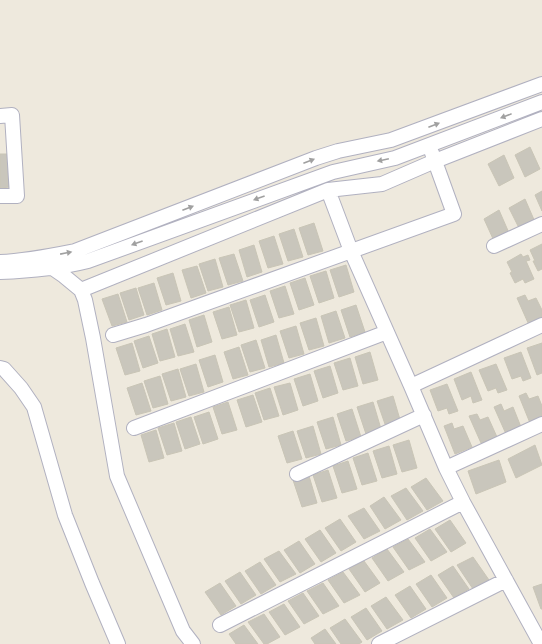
<svg xmlns="http://www.w3.org/2000/svg" width="542" height="644" viewBox="0 0 542 644" font-family="'IBM Plex Sans',sans-serif">
<style>
.building{fill:#c9c6bc;stroke:#c9c5b6}
.lines{fill:none;stroke-linecap:round;stroke-linejoin:round}
.minor-casing{stroke:#b1b1c0;stroke-width:16}
.minor{stroke:#fff;stroke-width:14}
.oneway{fill:#a0a0a0}
</style>
<rect width="100%" height="100%" fill="#eee9dd"/>
<!-- building -->
<path class="building" d="M530,147L540,169L525,177L515,155Z
M0,154H8L10,187L0,188Z
M504,155L514,178L499,186L488,164Z
M542,191V211L535,195Z
M525,199L535,222L520,230L509,208Z
M499,210L509,233L494,241L484,219Z
M314,223L323,251L308,255L299,228Z
M294,229L303,257L288,261L279,234Z
M274,236L283,264L268,268L259,241Z
M542,244V269L538,271L533,261H535L530,250Z
M254,245L262,272L247,277L239,250Z
M234,254L243,281L228,285L219,258Z
M521,254L523,257L528,255L530,260L526,261L534,279L525,283L523,279L515,283L510,273L512,272L507,262Z
M215,259L223,287L208,291L199,264Z
M346,265L354,292L339,297L330,270Z
M197,266L206,293L191,298L182,270Z
M326,271L334,298L319,303L310,276Z
M173,273L181,301L166,305L157,278Z
M305,278L314,305L299,310L290,283Z
M154,283L162,310L147,315L138,288Z
M285,286L294,314L279,318L270,291Z
M136,288L144,315L129,320L120,293Z
M118,294L127,322L112,326L102,299Z
M265,295L274,322L259,327L250,300Z
M525,295L528,301L536,298L542,310V319L529,325L517,298Z
M246,300L254,328L239,332L230,305Z
M356,305L365,332L350,337L341,310Z
M229,307L237,335L222,339L213,312Z
M336,311L345,338L329,343L321,316Z
M204,315L212,342L197,347L189,320Z
M316,318L324,346L309,350L300,323Z
M185,324L194,352L178,356L170,329Z
M296,326L304,354L289,358L280,331Z
M167,329L175,357L160,361L152,334Z
M276,335L284,363L269,367L261,340Z
M149,336L158,363L143,368L134,341Z
M256,340L265,368L250,372L241,345Z
M132,343L140,371L125,375L116,348Z
M542,343V373L537,375L527,348Z
M239,347L248,375L233,379L224,352Z
M370,352L378,380L363,384L355,357Z
M521,352L531,378L523,381L521,376L512,379L504,358Z
M215,355L223,382L208,387L199,360Z
M350,358L358,386L343,390L334,363Z
M196,364L204,392L189,396L180,369Z
M496,364L507,390L498,393L496,388L488,391L479,370Z
M330,366L338,393L323,398L314,371Z
M178,369L186,397L171,401L162,374Z
M471,372L482,400L473,403L471,396L462,400L454,379Z
M310,374L318,401L303,406L294,379Z
M160,376L168,404L153,408L144,381Z
M142,383L151,411L136,415L127,388Z
M290,383L298,410L283,415L274,387Z
M447,384L458,411L449,414L447,408L438,411L430,390Z
M270,388L279,416L264,420L255,393Z
M526,393L529,399L538,396L542,406V418L530,423L519,396Z
M253,395L262,422L246,427L237,400Z
M393,396L401,423L386,427L377,401Z
M228,402L237,430L222,434L213,407Z
M373,402L381,429L366,434L357,407Z
M501,404L504,411L513,407L521,427L506,434L494,407Z
M352,409L361,437L346,441L337,414Z
M209,412L218,439L203,444L194,417Z
M477,414L480,420L488,417L497,437L481,443L469,416Z
M191,417L200,444L185,449L176,422Z
M333,417L341,445L326,449L317,422Z
M174,423L182,451L167,455L158,428Z
M452,423L454,429L463,426L472,447L455,454L444,426Z
M313,426L321,454L306,458L297,431Z
M156,430L164,458L149,462L141,435Z
M293,431L302,459L287,463L278,436Z
M409,440L417,468L402,472L393,445Z
M535,445L542,465L516,478L508,459Z
M389,446L397,474L382,478L373,451Z
M368,453L377,481L362,485L353,458Z
M499,460L506,482L476,494L468,471Z
M348,461L357,489L342,493L333,466Z
M328,470L337,498L322,502L313,475Z
M309,476L317,503L302,507L293,480Z
M426,478L443,501L427,510L411,487Z
M406,488L423,511L407,520L391,496Z
M384,497L401,520L385,529L370,506Z
M364,508L380,531L364,539L348,516Z
M340,519L356,542L341,551L325,528Z
M450,520L466,543L451,552L435,529Z
M430,529L447,552L431,561L415,538Z
M320,530L336,553L321,562L305,539Z
M408,539L425,562L409,570L393,547Z
M299,541L315,564L300,573L284,550Z
M387,549L404,572L388,581L372,558Z
M279,551L296,574L280,582L264,559Z
M473,557L489,580L473,589L457,565Z
M364,561L380,583L365,592L349,569Z
M260,562L276,585L261,594L245,571Z
M453,566L469,589L454,598L438,575Z
M240,572L256,595L241,604L225,581Z
M343,572L360,595L344,603L328,580Z
M431,575L447,598L432,607L416,584Z
M220,583L236,606L221,615L205,592Z
M323,583L339,606L323,614L307,591Z
M542,584V609H541L533,587Z
M410,586L426,609L411,618L395,595Z
M303,593L319,616L304,624L288,601Z
M386,597L403,620L387,629L371,606Z
M284,604L300,627L285,635L269,612Z
M366,608L382,631L367,640L351,617Z
M264,614L280,637L267,644H264L248,622Z
M345,619L362,642L359,644H341L330,628Z
M244,625L258,644H236L229,634Z
M325,629L336,644H315L311,638Z"/>
<g class="lines">
<defs>
<path id="minor" d="M0,116L12,115L17,196H0
M328,190L351,251L411,386L446,468L463,502L541,644
M494,246L542,224
M0,262C25,261 50,256 75,251L316,158L338,151L391,140L542,84
M48,265L64,276L81,290L85,300L93,338L117,476L183,631L193,644
M0,272C29,271 60,268 88,261L333,172L395,158L542,102
M81,290L328,190L382,184L435,161L542,119
M113,335L146,325L454,214L432,153
M0,368L4,369L21,388L34,407L65,515L92,583L118,644
M411,386L542,325
M134,428L387,332
M446,468L542,424
M297,474L424,415
M220,625L463,502
M379,644L506,580"/>
</defs>
<!-- minor casing -->
<use href="#minor" class="minor-casing"/>
<!-- minor -->
<use href="#minor" class="minor"/>
</g>
<!-- one-way arrows -->
<defs><path id="oneway-solid" d="M-6-.8H1V-3.2L6.5 0L1 3.2V.8H-6Z"/></defs>
<g class="oneway">
<use href="#oneway-solid" transform="translate(506 116) rotate(159)"/>
<use href="#oneway-solid" transform="translate(434 125) rotate(-21)"/>
<use href="#oneway-solid" transform="translate(383 160) rotate(168)"/>
<use href="#oneway-solid" transform="translate(309 161) rotate(-21)"/>
<use href="#oneway-solid" transform="translate(259 198) rotate(160)"/>
<use href="#oneway-solid" transform="translate(188 208) rotate(-21)"/>
<use href="#oneway-solid" transform="translate(137 243) rotate(160)"/>
<use href="#oneway-solid" transform="translate(66 253) rotate(-11)"/>
</g>
</svg>
